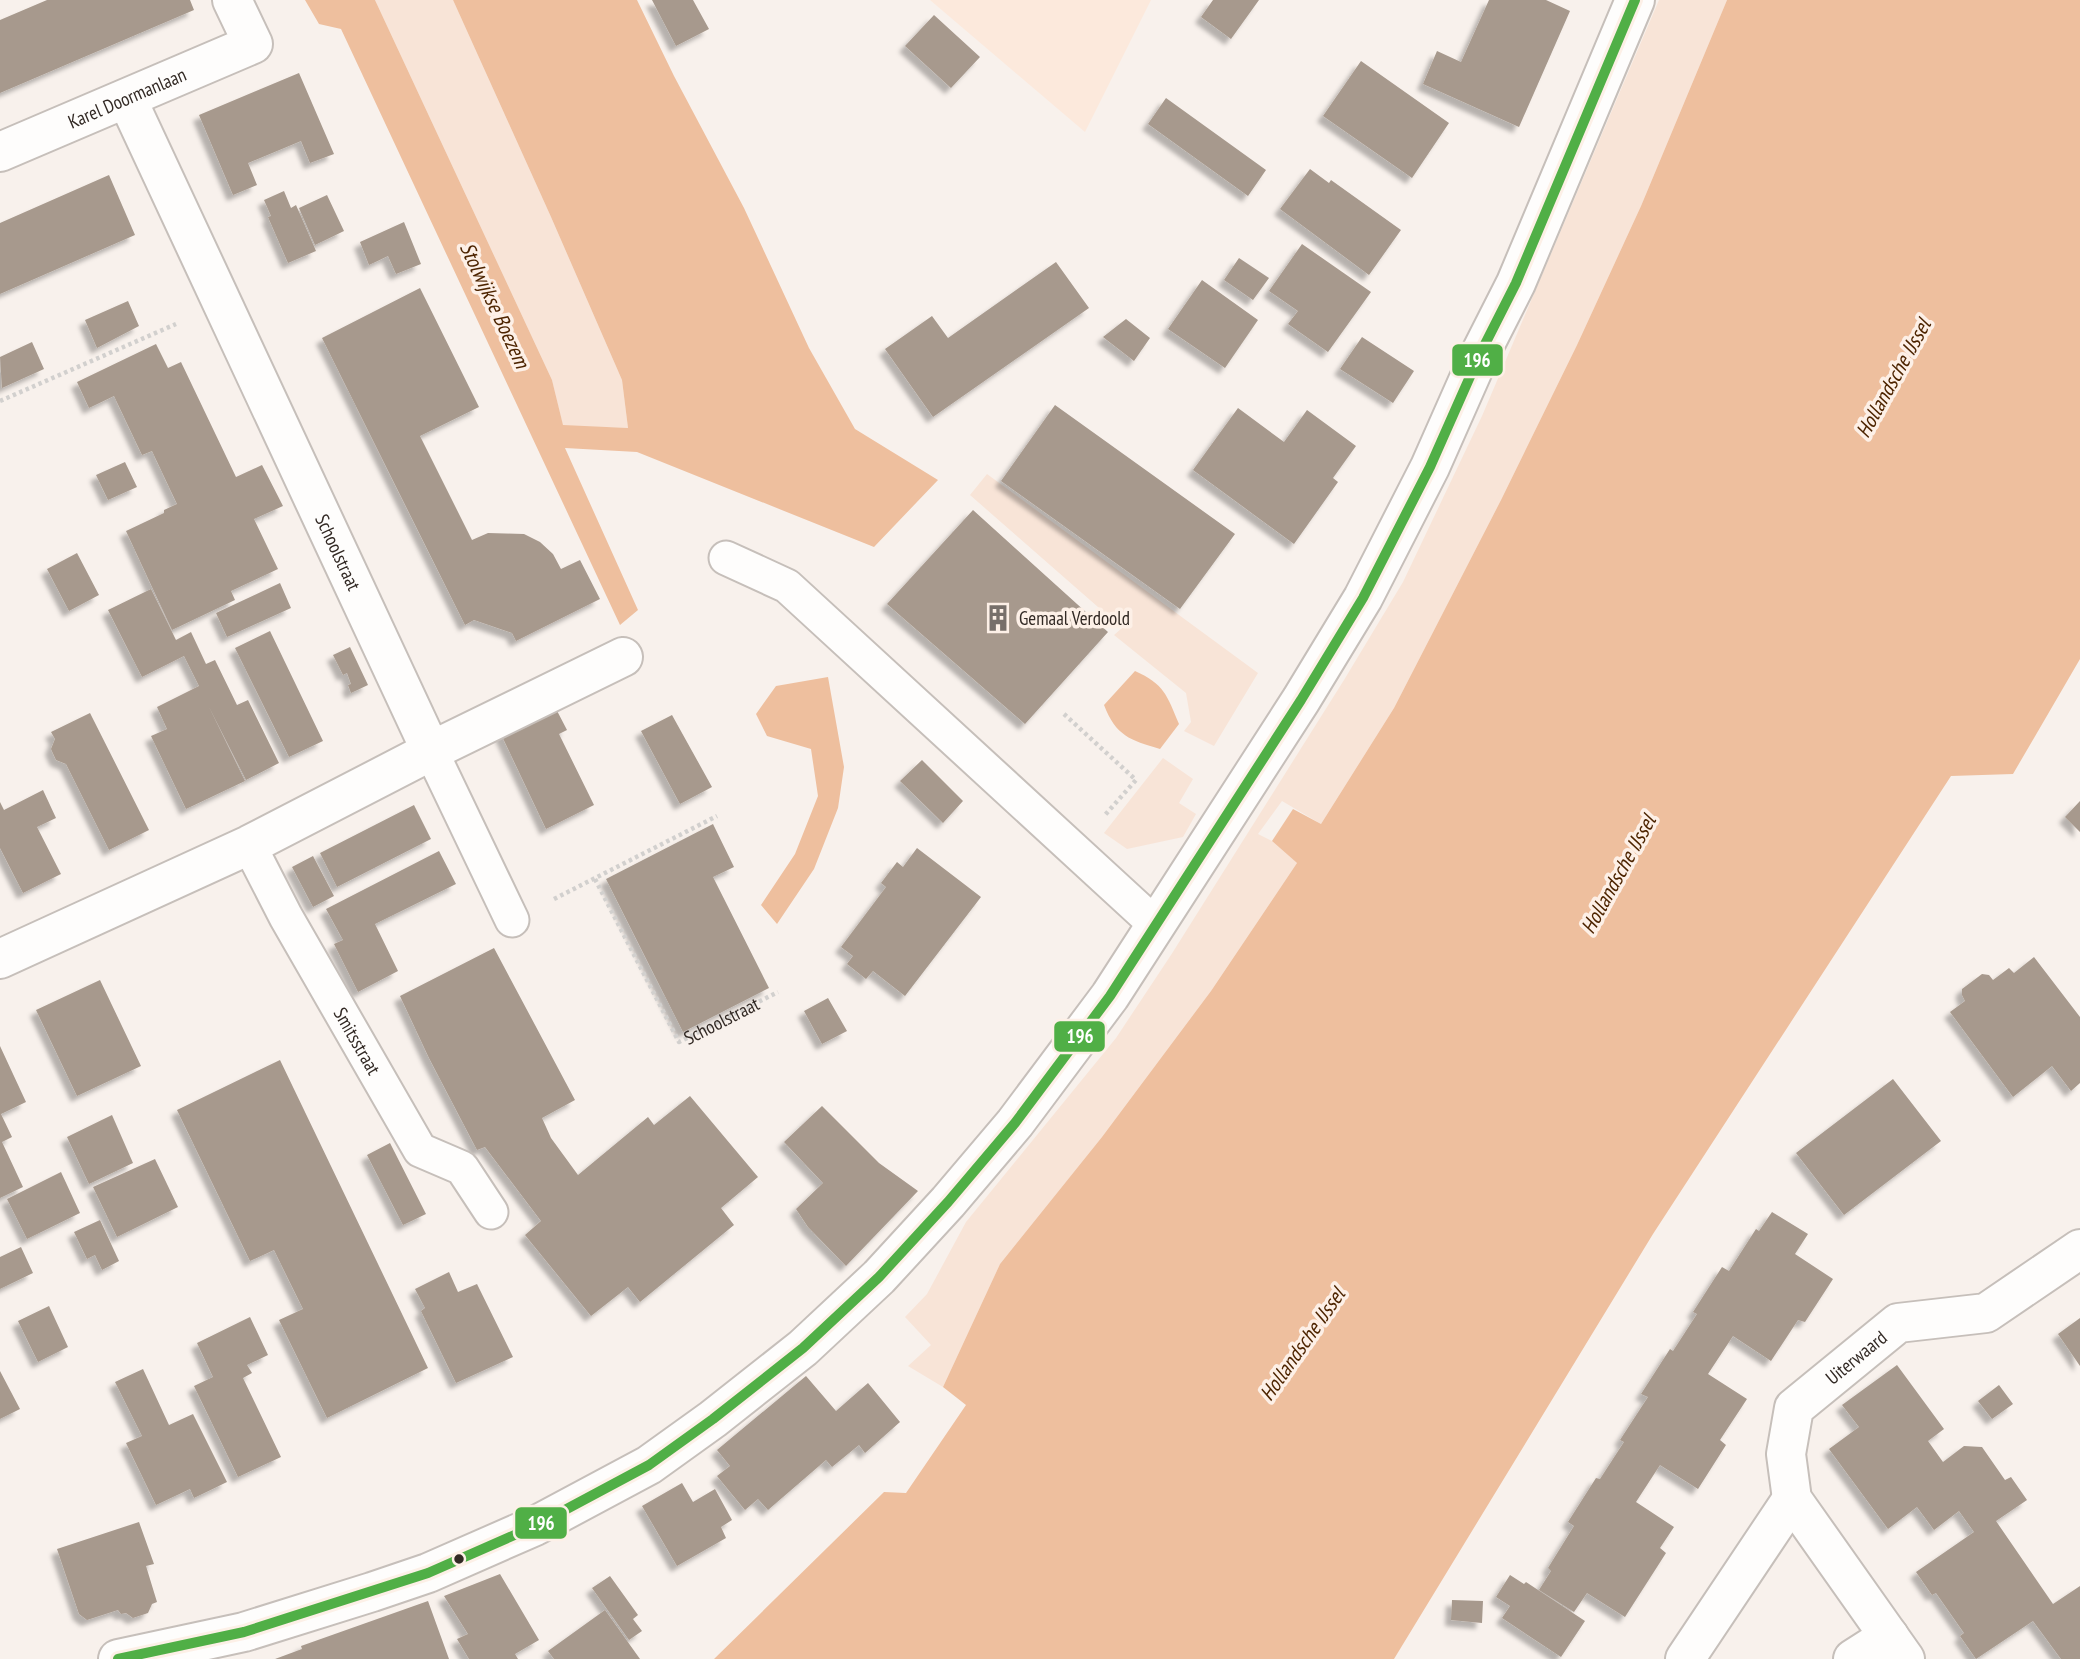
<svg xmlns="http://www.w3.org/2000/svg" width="2080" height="1659" viewBox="0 0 2080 1659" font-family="'PT Sans Narrow',sans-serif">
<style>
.built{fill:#fce9dc}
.green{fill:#f8e4d7}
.water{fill:#eebf9e}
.building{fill:#a7998d;filter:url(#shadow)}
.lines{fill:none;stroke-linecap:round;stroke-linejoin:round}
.lane-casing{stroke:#c6bfba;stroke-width:37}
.street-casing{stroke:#c6bfba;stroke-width:42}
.secondary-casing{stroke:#c6bfba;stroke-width:42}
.path{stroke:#d2d0ce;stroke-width:4.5;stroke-dasharray:3.5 3.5;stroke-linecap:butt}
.lane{stroke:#fefdfc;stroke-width:33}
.street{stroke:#fefdfc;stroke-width:38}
.secondary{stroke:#fefdfc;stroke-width:38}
.bus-1-casing{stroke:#fdf0e7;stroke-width:16}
.bus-1{stroke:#50af46;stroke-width:10}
.bus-dot{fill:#322924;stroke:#fdf0e7;stroke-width:2.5}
.labels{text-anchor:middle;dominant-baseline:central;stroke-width:7;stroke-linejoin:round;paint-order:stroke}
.street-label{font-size:19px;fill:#322924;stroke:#fdf0e7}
.poi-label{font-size:19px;fill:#322924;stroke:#fdf0e7;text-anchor:start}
.water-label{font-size:21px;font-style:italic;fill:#4d2400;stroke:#fdf0e7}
.line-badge{stroke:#fdf0e7;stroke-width:2.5}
.badge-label{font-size:19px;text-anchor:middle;font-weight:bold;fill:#fff}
</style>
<defs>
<filter id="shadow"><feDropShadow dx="-6" dy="6" stdDeviation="2" flood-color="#0004"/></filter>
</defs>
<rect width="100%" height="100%" fill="#f8f1ec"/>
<!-- built -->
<path class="built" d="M930,0H1151L1085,132Z"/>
<!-- green -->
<path class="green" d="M375,0H453L551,217L622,380L628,428L563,426L552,380Z
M1659,0H1727L1641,206L1577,345L1501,500L1394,708L1321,824L1282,801L1258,834L1272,841L1297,863L1211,991L1102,1137L1000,1264L943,1387L908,1366L931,1345L905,1317L927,1294L966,1222L1116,1038L1171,955L1344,680L1403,582L1482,416Z
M987,474L1258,673L1214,746L1184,731L1191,722L1186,693L1114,635L1122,628L970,495Z
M1163,758L1193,779L1179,803L1196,814L1183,837L1127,849L1104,833Z"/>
<!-- water -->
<path class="water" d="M305,0H375L552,380L563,425L628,428L622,380L551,217L453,0H637L674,76L744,208L809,348L855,429L938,480L874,547L637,452L565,448L638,610L620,625L341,29L319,24Z
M1727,0H2080V659L2013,774L1951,776L1653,1234L1394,1659H714L884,1492L906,1493L966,1405L943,1387L1000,1264L1102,1137L1211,991L1297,863L1272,841L1293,809L1321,824L1394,708L1501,500L1577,345L1641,206Z
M1135,671C1164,684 1167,695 1179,724L1160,749C1130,740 1116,736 1104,705Z
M828,677L844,767L838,808L814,869L777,924L761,905L795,854L818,796L811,749L767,736L756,714L776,686Z"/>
<!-- building -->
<path class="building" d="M47,0H190L194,10L0,93V20Z
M652,0H693L709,29L676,46Z
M1213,0H1259L1231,39L1201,17Z
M1489,0H1546L1570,11L1519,127L1423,84L1437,51L1461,62Z
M934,15L980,57L951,88L905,46Z
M1361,61L1449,123L1412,178L1323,116Z
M299,73L334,154L310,163L301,141L248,163L257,185L233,195L199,115Z
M1166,98L1266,170L1248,196L1148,124Z
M1310,169L1329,183L1331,180L1401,230L1369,275L1280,209Z
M109,175L135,235L0,294V223Z
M284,191L291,208L296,205L316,251L288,263L268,217L271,216L264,200Z
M327,195L344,231L315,245L299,208Z
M404,222L421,264L396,274L388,256L369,265L360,242Z
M1302,244L1371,292L1328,352L1288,324L1298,311L1269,291Z
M1239,258L1269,278L1253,300L1224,280Z
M1056,262L1089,308L933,417L885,349L932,316L948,338Z
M1202,280L1258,320L1225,368L1168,329Z
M420,288L479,407L420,436L472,540L488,533L524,534L540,542L553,554L561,569L580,560L600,599L516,641L512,633L474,620L465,625L322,338Z
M128,301L139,326L97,348L85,320Z
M1126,319L1150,338L1134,361L1103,337Z
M1362,337L1414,371L1393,403L1340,369Z
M32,342L44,369L2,388L0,357Z
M156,344L168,368L181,362L236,477L262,465L283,506L254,519L278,569L231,591L235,600L172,630L126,531L164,513V510L177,504L152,451L142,455L114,396L89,408L77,382Z
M1055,405L1235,534L1180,609L1001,481Z
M1238,408L1284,442L1307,410L1356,446L1333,478L1338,482L1294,544L1193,470Z
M125,462L137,487L108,500L96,475Z
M973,510L1108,632L1025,724L887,604Z
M77,553L99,595L69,611L47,569Z
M280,583L291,608L227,637L216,613Z
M151,589L176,640L191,632L206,664L215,660L237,705L248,700L279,763L246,780L209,707L245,781L186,809L151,736L167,729L157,707L199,686L184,656L142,677L108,610Z
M270,631L323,741L289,757L235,648Z
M350,647L368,685L351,693L348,685L351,684L347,673L343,675L333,655Z
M554,705L567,730L559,734L594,805L546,829L500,732Z
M90,713L149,830L109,850L66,764L56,760L51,749L55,739L51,732Z
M672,715L712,787L680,804L641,731Z
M922,760L963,801L943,823L900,781Z
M43,790L56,818L37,827L61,874L23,893L0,848V802L4,810Z
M2080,801V832L2065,817Z
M414,805L431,839L337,887L320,853Z
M713,824L734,867L713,877L769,988L683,1032L606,879Z
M917,848L981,897L905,996L873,971L866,979L847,964L853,956L841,947L886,887L881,883L897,862L903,867Z
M439,851L456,884L375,924L398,971L358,992L334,944L343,940L326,909Z
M313,856L334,896L313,907L292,867Z
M494,948L575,1100L542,1118L551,1138L578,1175L648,1117L654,1125L690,1096L758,1177L721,1208L734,1225L640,1302L628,1287L591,1316L525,1235L541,1221L485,1147L477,1150L429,1058L400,996Z
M2034,957L2080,1017V1083L2071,1091L2052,1066L2013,1097L1950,1012L1965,1001L1962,995V989L1982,974L1989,975L1993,980L2009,968L2014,973Z
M100,980L141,1066L77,1096L36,1010Z
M828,998L847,1031L822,1044L804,1011Z
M0,1046L26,1102L1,1114L12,1137L2,1142L23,1187L0,1198Z
M280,1060L428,1368L327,1418L279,1320L303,1309L274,1250L250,1261L177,1110Z
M1893,1079L1941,1141L1844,1215L1796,1153Z
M822,1106L879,1163L918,1191L846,1266L808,1227L796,1209L823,1183L784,1142Z
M112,1115L133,1163L89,1184L67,1137Z
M390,1143L426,1214L403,1225L367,1155Z
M155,1159L178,1207L117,1237L93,1187Z
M61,1172L80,1213L27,1239L7,1199Z
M1772,1212L1808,1234L1795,1254L1833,1279L1805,1322L1798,1320L1771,1361L1733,1336L1708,1374L1747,1399L1720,1440L1726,1445L1698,1489L1660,1465L1636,1502L1674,1527L1660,1548L1666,1553L1625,1617L1587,1593L1574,1612L1539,1590L1551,1571L1548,1568L1574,1526L1568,1522L1596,1478L1600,1479L1624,1442L1620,1440L1648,1397L1641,1394L1670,1349L1673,1351L1697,1314L1693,1312L1722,1267L1729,1271L1756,1229L1759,1231Z
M100,1220L119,1261L102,1270L95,1255L87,1259L74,1232Z
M21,1247L33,1273L0,1289V1257Z
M449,1272L458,1292L477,1284L513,1357L456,1383L421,1311L425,1308L415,1289Z
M49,1306L68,1347L38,1362L18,1321Z
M250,1317L268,1355L247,1365L252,1373L243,1378L281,1457L238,1477L194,1386L213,1377L197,1343Z
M2080,1318V1366L2058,1334Z
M1897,1365L1944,1429L1928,1441L1943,1462L1964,1446L1982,1447L2005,1480L2011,1477L2027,1500L1996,1521L2053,1604L2080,1586V1659H2061L2033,1621L1976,1659L1960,1636L1964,1633L1936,1593L1932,1595L1916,1572L1974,1532L1959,1511L1934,1530L1917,1507L1888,1529L1829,1449L1859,1427L1842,1405Z
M143,1369L169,1425L193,1414L227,1482L194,1498L190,1489L156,1505L126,1443L142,1436L115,1382Z
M0,1371L20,1409L0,1419Z
M806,1376L836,1411L868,1383L900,1422L865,1453L859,1445L832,1467L826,1460L768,1510L758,1499L745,1510L717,1476L730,1466L717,1450Z
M1999,1385L2013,1404L1992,1419L1978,1401Z
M682,1483L693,1502L715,1489L732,1520L721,1527L726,1538L677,1566L642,1506Z
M139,1522L154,1564L146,1566L157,1602L152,1604L148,1613L133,1618L126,1613L121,1614L118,1610L87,1620L79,1614L57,1549Z
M500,1574L539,1640L515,1654L518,1659H469L457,1639L468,1634L444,1596Z
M1510,1575L1524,1584L1526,1582L1585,1621L1561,1657L1502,1618L1510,1606L1496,1597Z
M610,1576L638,1615L633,1619L642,1631L629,1640L592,1588Z
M1452,1600L1483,1601L1482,1623L1451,1620Z
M428,1601L449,1659H275L302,1649L301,1646Z
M605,1610L640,1659H554L548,1651Z"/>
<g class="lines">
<defs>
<g id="lane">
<path d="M726,558L787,586L1156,925"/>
<path d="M431,751L512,920"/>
<path id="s2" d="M249,845L286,917L420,1150L462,1168L491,1212"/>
</g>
<g id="street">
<path id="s3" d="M127,99L431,751"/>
<path id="s4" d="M0,152L253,44L232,0"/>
<path d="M0,959L249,845L431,751L623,657"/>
<path d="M1685,1659L1792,1499"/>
<path d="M1853,1659L1889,1636"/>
<path id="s5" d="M1905,1659L1792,1499L1786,1454L1794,1408L1898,1323L1986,1313L2080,1249"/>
</g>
<path id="secondary" d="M118,1659L244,1632L372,1592L428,1573L535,1526L649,1465L713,1419L803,1348L879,1277L948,1202L1015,1123L1110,996L1301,700L1363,598L1430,467L1480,354L1516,283L1635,0"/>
</defs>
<!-- lane casing -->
<use href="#lane" class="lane-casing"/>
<!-- street casing -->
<use href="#street" class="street-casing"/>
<!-- secondary casing -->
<use href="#secondary" class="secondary-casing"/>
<!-- path -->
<g class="path">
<path d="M0,401L176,324"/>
<path d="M1064,714L1136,780L1105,815"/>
<path id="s1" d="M595,879L679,1042L778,992"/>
<path d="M554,899L717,816"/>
</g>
<!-- lane -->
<use href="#lane" class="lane"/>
<!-- street -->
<use href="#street" class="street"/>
<!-- secondary -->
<use href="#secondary" class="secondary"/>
<defs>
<path id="bus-1" d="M118,1659L244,1632L428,1573L535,1526L649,1465L713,1419L803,1348L879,1277L948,1202L1015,1123L1110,996L1301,700L1363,598L1430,467L1480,354L1516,283L1635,0"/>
</defs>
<!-- bus-1 casing -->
<use href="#bus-1" class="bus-1-casing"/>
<!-- bus-1 -->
<use href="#bus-1" class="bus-1"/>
</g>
<!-- icons -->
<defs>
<symbol id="building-bare" viewBox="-9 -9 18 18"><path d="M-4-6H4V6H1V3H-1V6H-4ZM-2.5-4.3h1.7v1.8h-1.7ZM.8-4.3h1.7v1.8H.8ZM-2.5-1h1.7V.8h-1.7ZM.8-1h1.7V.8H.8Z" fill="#776f6a" stroke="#fdf0e7" stroke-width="2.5" paint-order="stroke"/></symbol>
</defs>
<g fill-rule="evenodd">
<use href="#building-bare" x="979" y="599" width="38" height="38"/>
</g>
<!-- markers -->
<circle class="bus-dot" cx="459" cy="1559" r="6"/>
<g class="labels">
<!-- street labels -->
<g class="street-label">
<text stroke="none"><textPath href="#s4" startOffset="138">Karel Doormanlaan</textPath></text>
<text stroke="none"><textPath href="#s3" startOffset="500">Schoolstraat</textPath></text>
<text stroke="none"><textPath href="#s1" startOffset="231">Schoolstraat</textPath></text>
<text stroke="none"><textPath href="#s2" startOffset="224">Smitsstraat</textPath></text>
<text stroke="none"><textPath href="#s5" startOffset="368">Uiterwaard</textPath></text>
</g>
<!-- poi labels -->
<g class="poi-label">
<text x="1019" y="618">Gemaal Verdoold</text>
</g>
<!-- water labels -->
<g class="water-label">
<text transform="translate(495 305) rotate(65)">Stolwijkse Boezem</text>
<text transform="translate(1893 378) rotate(-61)">Hollandsche IJssel</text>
<text transform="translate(1618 874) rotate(-61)">Hollandsche IJssel</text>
<text transform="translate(1302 1344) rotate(-55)">Hollandsche IJssel</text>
</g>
</g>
<g class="line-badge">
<rect x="1451" y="343" width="53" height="34" rx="7" fill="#50af46"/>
<rect x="1053" y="1020" width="53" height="33" rx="7" fill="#50af46"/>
<rect x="514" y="1506" width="54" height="34" rx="7" fill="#50af46"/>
</g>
<g class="badge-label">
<text x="1477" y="367">196</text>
<text x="1080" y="1043">196</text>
<text x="541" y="1530">196</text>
</g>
</svg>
